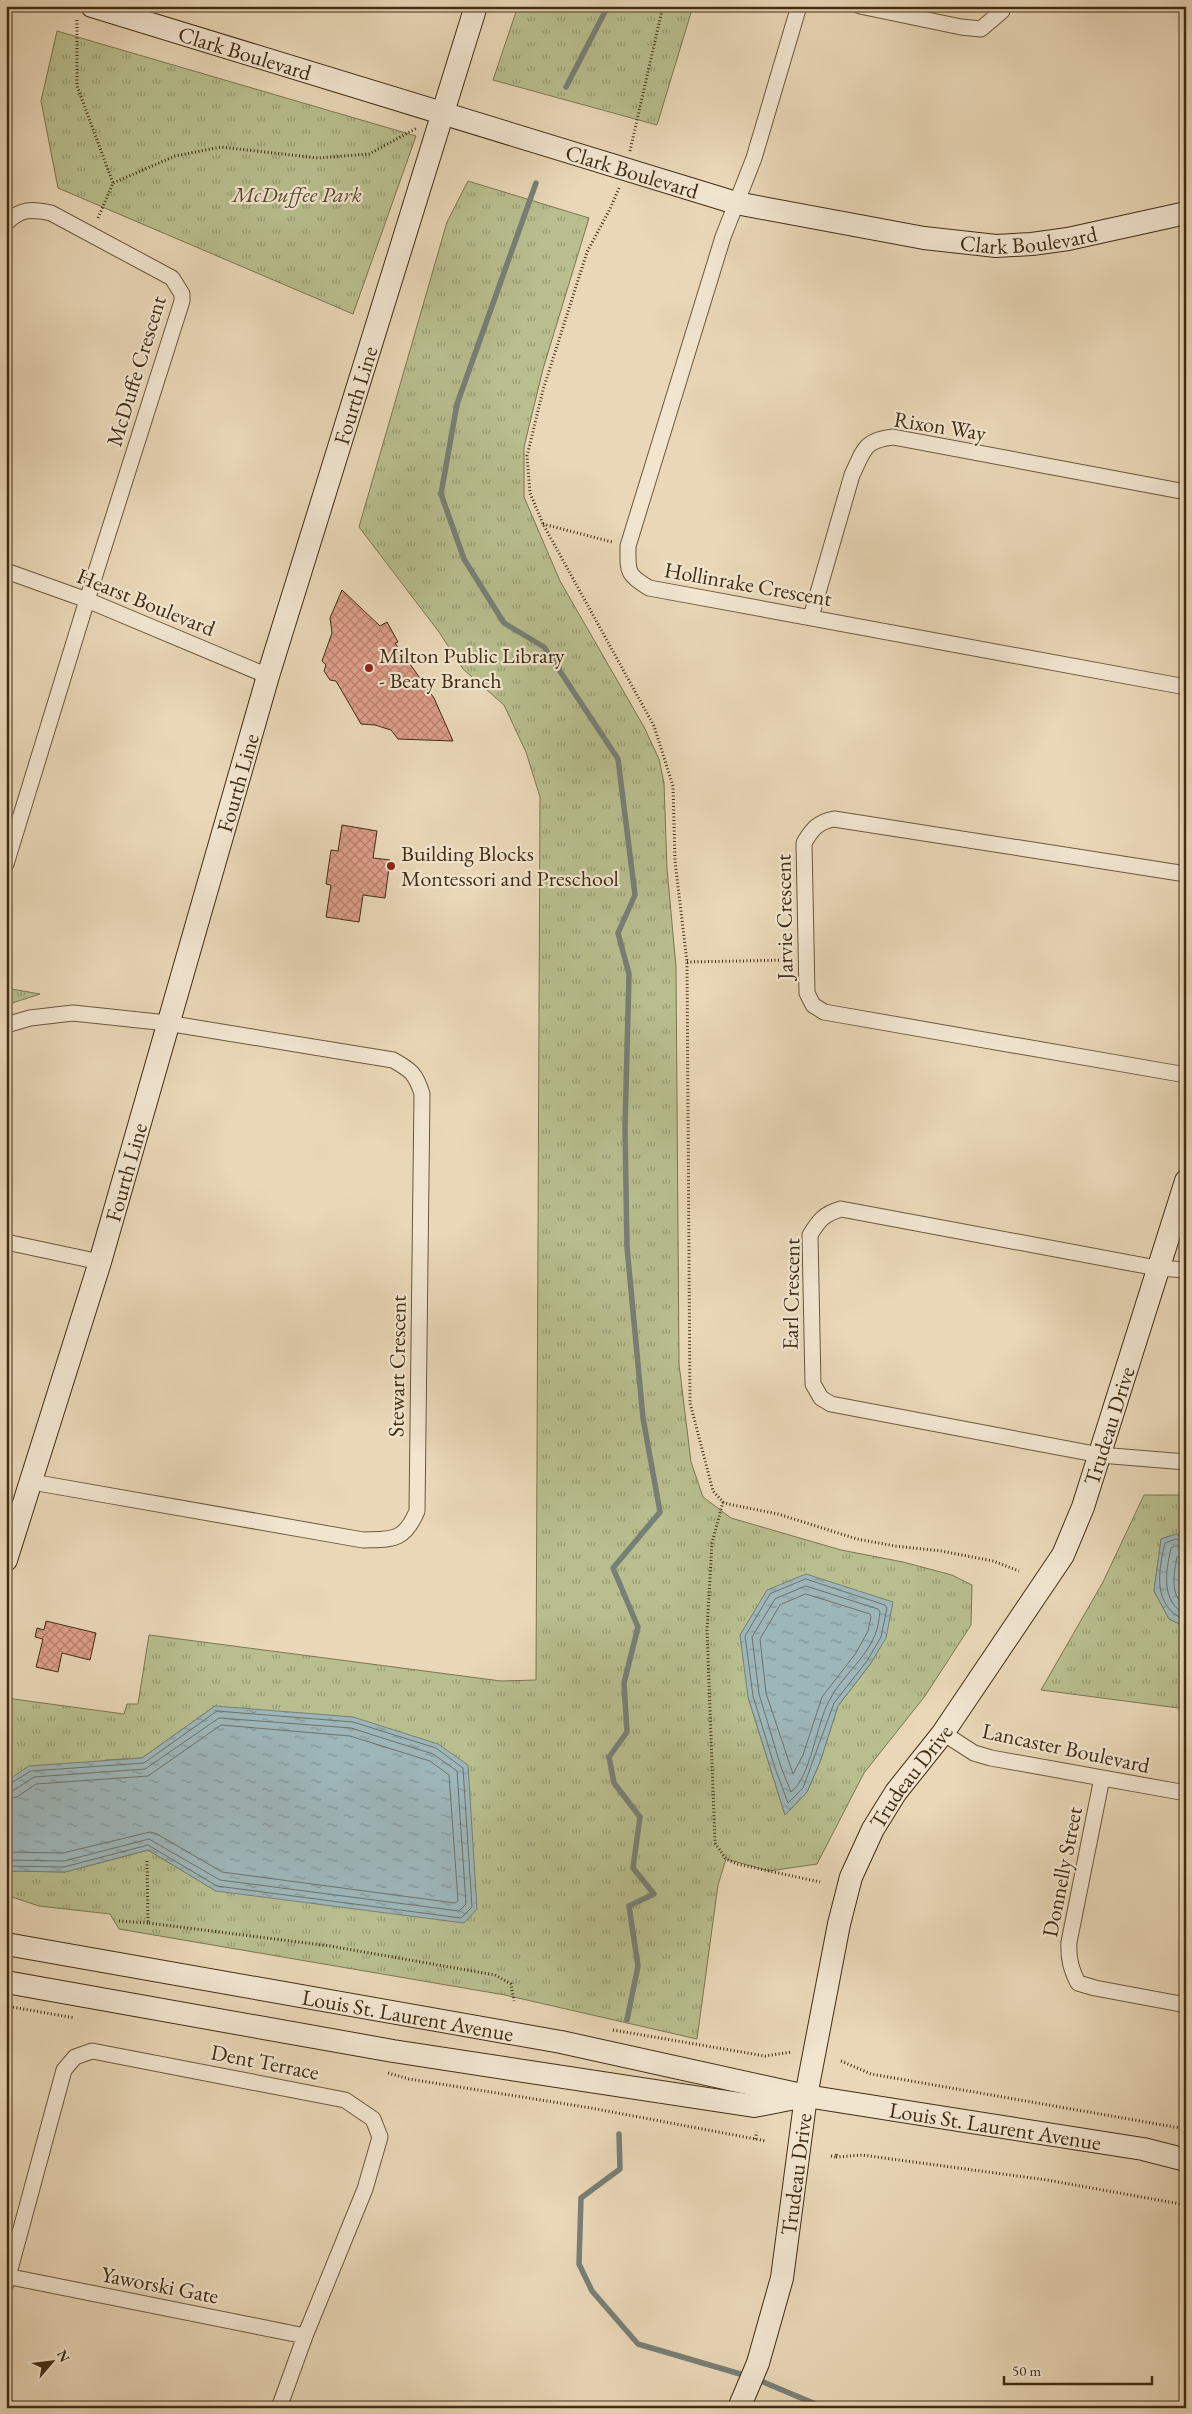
<svg xmlns="http://www.w3.org/2000/svg" width="1192" height="2414" viewBox="0 0 1192 2414" font-family="'EB Garamond',serif">
<style>
.grass{fill:url(#grass-tufts);stroke:#7c7650;fill-rule:evenodd}
.water{fill:url(#water-ripples);stroke:#787f77}
.lines{fill:none;stroke-linecap:round;stroke-linejoin:round}
.shore{stroke:#6f7266;stroke-width:1}
.stream{stroke:#787f77;stroke-width:5.5}
.building{fill:url(#building-cross-hatch);stroke:#412d13}
.street-casing{stroke:#6b583c;stroke-width:17}
.secondary-casing{stroke:#412d13;stroke-width:24}
.path{stroke:#412d13;stroke-width:3;stroke-dasharray:1 2.5;stroke-linecap:butt}
.street{stroke:#f1e5d0;stroke-width:15}
.secondary{stroke:#f1e5d0;stroke-width:22}
.poi-dot{fill:#8f2418;stroke:#f1e5d0;stroke-width:2}
.labels{text-anchor:middle;dominant-baseline:central;stroke-width:4.5;stroke-linejoin:round;paint-order:stroke}
.street-label{font-size:22px;fill:#412d13;stroke:#f1e5d0}
.park-label{font-size:22px;font-style:italic;fill:#594a2c;stroke:#f1e5d0}
.poi-label{font-size:22px;fill:#412d13;stroke:#f1e5d0;text-anchor:start}
</style>
<defs>
<pattern id="grass-tufts" width="24" height="20" patternUnits="userSpaceOnUse" patternTransform="scale(1.25)"><rect width="24" height="20" fill="#b8be8e"/><path d="M3 7l-1-3M5 7V3M7 7l1-3M15 17l-1-3M17 17v-4M19 17l1-3" fill="none" stroke="#979b73"/></pattern>
<pattern id="water-ripples" width="26" height="14" patternUnits="userSpaceOnUse" patternTransform="scale(1.25)"><rect width="26" height="14" fill="#9db6ba"/><path d="M2 4q2-2 4 0t4 0M15 11q2-2 4 0t4 0" fill="none" stroke="#829496"/></pattern>
<pattern id="building-cross-hatch" width="8" height="8" patternUnits="userSpaceOnUse" patternTransform="scale(1.25)"><rect width="8" height="8" fill="#de9e89"/><path d="M0 0l8 8M0 8l8-8" fill="none" stroke="#b6816f"/></pattern>
</defs>
<rect width="100%" height="100%" fill="#e9d7b7"/>
<filter id="stains"><feTurbulence type="fractalNoise" baseFrequency=".004" numOctaves="4"/><feColorMatrix values="0 0 0 0 .2 0 0 0 0 .09 0 0 0 0 .02 0 0 0 .5 -.17"/></filter>
<radialGradient id="worn" r=".72"><stop offset=".6" stop-color="#630" stop-opacity="0"/><stop offset="1" stop-color="#630" stop-opacity=".3"/></radialGradient>
<!-- grass -->
<path class="grass" d="M518,6H693L657,125L493,80Z
M57,31L416,136L353,314L58,188L41,101Z
M468,181L589,218L543,369L524,447V497L560,581L644,727L659,759L664,783L667,869L676,967L679,1364L691,1462L703,1497L731,1518L841,1550L903,1562L952,1575L972,1585L971,1625L925,1696L864,1773L817,1864L769,1871L726,1859L718,1885L697,2039L505,1995L119,1929L110,1914L39,1906L6,1895V1871L65,1872L148,1850L216,1891L215,1706L142,1758L106,1760L6,1793V1698L124,1714L127,1704H138L149,1635L501,1681L536,1680L540,797L526,752L504,705L463,669L439,632L359,527L447,222ZM871,1663L838,1706L820,1762L807,1792L785,1815L748,1697Z
M6,988L40,994L6,1005Z
M1144,1495H1186V1539L1176,1534L1161,1539L1154,1591L1169,1619L1186,1627V1709L1041,1690L1103,1582Z"/>
<!-- water -->
<path class="water" d="M1176,1534L1186,1539V1627L1169,1619L1154,1591L1161,1539Z
M806,1574L893,1602L886,1638L871,1663L838,1706L820,1762L807,1792L785,1815L748,1697L740,1635L767,1590Z
M215,1706L353,1717L438,1744L468,1765L477,1909L464,1923L216,1891L148,1850L65,1872L6,1871V1793L8,1780L29,1766L142,1758Z"/>
<g class="lines">
<!-- shore -->
<path class="shore" d="M1186,1543L1176,1539L1165,1543C1158,1573 1152,1606 1186,1621
M1186,1549L1175,1546L1171,1548C1166,1571 1160,1603 1186,1614
M1186,1556L1177,1557C1174,1573 1169,1597 1186,1606
M806,1579L885,1605L887,1608L881,1637L867,1661L834,1703L803,1788L788,1803L775,1768L753,1696L745,1636L770,1594Z
M806,1586L878,1609L880,1612C879,1619 878,1628 875,1635C865,1660 841,1677 829,1701C817,1722 810,1779 791,1792L781,1767L759,1694L752,1637L775,1599Z
M806,1594L870,1614L871,1617L868,1631L856,1653L822,1697L803,1755L793,1774L766,1693L760,1639L780,1605Z
M6,1786L31,1771L144,1763L217,1711L353,1722L436,1748L463,1768L472,1907L461,1918L217,1886L148,1845L64,1867L6,1866
M6,1792L14,1790L34,1777L145,1769L219,1718L351,1728L433,1754L457,1771L466,1904L459,1911L220,1880L149,1839L64,1861L6,1860
M6,1799L17,1797L36,1784L148,1776L221,1725L350,1736L430,1761L449,1775L458,1901L455,1903L222,1872L157,1834L150,1832L63,1853L6,1852"/>
<!-- stream -->
<path class="stream" d="M566,87L608,6
M536,183L457,404L441,494L464,559L504,623L544,647L618,759L635,895L618,933L629,974L625,1128L627,1247L643,1418L660,1512L613,1568L638,1627L624,1683L627,1732L609,1757L614,1783L640,1817L633,1868L654,1894L629,1906L638,1966L627,2020
M619,2134L620,2169L581,2198L579,2264L592,2291L638,2344L747,2376
M756,2379L825,2408"/>
</g>
<!-- building -->
<path class="building" d="M342,590L380,626L387,622L398,642L395,643L434,698L453,741L398,739L391,730L375,725L361,724L336,681L330,680L324,671L326,665L322,661L332,633L330,618Z
M342,825L377,831L373,858L390,860L385,898L363,895L359,922L326,917L331,885L326,884L331,850L338,851Z
M46,1621L96,1633L90,1660L62,1653L58,1672L36,1667L43,1639L35,1637L37,1628L44,1630Z"/>
<g class="lines">
<defs>
<path id="street" d="M799,6L754,158L723,237L628,546C628,572 626,574 649,588L1186,687
M860,6L961,27L981,29L1002,11L1003,6
M6,223C21,208 32,209 51,213L172,278L182,294V301L87,600L6,864
M6,571L87,600L268,676
M811,617L852,475C864,450 864,440 893,437L1186,492
M1186,874L834,819C818,822 812,829 804,843L807,993L813,1005L824,1012L1186,1075
M6,1025L30,1018L73,1013L167,1023L393,1060C411,1070 416,1074 422,1094L417,1511C404,1542 392,1539 363,1540L32,1482
M6,1242L100,1262
M1186,1270L1157,1268L841,1209C824,1214 819,1220 810,1235L813,1384L821,1398L831,1404L1100,1455L1186,1462
M943,1733L974,1753L991,1758L1186,1793
M1102,1778L1069,1942C1068,1958 1071,1969 1078,1983L1095,1988L1186,2005
M6,2276L305,2336
M6,2284L64,2070L75,2057L92,2051L345,2100L373,2119L380,2137L365,2189L305,2336L279,2408"/>
<g id="secondary">
<path id="s1" d="M92,6L736,203L924,238L996,246L1032,244L1068,239L1186,213"/>
<path id="s2" d="M6,1560L100,1262L268,676L476,6"/>
<path id="s3" d="M6,1944L561,2042L806,2096L1143,2149L1186,2160"/>
<path d="M6,1982L393,2051L754,2106L795,2098"/>
<path id="s4" d="M739,2408L758,2363L782,2278L806,2096L839,1924L851,1877L873,1829L896,1792L943,1733L1063,1555L1083,1507L1186,1181"/>
</g>
</defs>
<!-- street casing -->
<use href="#street" class="street-casing"/>
<!-- secondary casing -->
<use href="#secondary" class="secondary-casing"/>
<!-- path -->
<path class="path" d="M77,20V86L113,183
M630,151L663,6
M619,188L610,209L587,252L543,390L527,456L530,493L543,524L654,726L673,786L675,861L687,962L690,1403L713,1491L723,1502L728,1504L778,1514L857,1539L895,1546L941,1551L993,1561L1019,1571
M98,218L113,183L175,156L221,147L318,158L369,154L417,128
M543,524L612,542
M687,962L791,960
M723,1502L712,1543L707,1630L715,1843L726,1859L737,1864L820,1882
M147,1861L148,1923L330,1946L495,1975L511,1984L514,2001
M119,1921L148,1923
M6,2006L75,2018
M613,2030L765,2056L792,2052
M841,2061L871,2074L1186,2129
M388,2073L409,2079L591,2108L766,2141
M755,2139L757,2132
M831,2156L836,2157L837,2152
M836,2157L862,2155L1047,2180L1186,2205"/>
<!-- street -->
<use href="#street" class="street"/>
<!-- secondary -->
<use href="#secondary" class="secondary"/>
</g>
<!-- markers -->
<g class="poi-dot">
<circle cx="369" cy="668" r="5"/>
<circle cx="391" cy="866" r="5"/>
</g>
<g class="labels">
<!-- street labels -->
<g class="street-label">
<text stroke="none"><textPath href="#s1" startOffset="160">Clark Boulevard</textPath></text>
<text stroke="none"><textPath href="#s1" startOffset="565">Clark Boulevard</textPath></text>
<text stroke="none"><textPath href="#s1" startOffset="970">Clark Boulevard</textPath></text>
<text transform="translate(136 371) rotate(-73)">McDuffe Crescent</text>
<text stroke="none"><textPath href="#s2" startOffset="1216">Fourth Line</textPath></text>
<text transform="translate(940 426) rotate(9)">Rixon Way</text>
<text transform="translate(748 584) rotate(10)">Hollinrake Crescent</text>
<text transform="translate(146 602) rotate(22)">Hearst Boulevard</text>
<text stroke="none"><textPath href="#s2" startOffset="811">Fourth Line</textPath></text>
<text transform="translate(784 917) rotate(-91)">Jarvie Crescent</text>
<text stroke="none"><textPath href="#s2" startOffset="406">Fourth Line</textPath></text>
<text transform="translate(791 1294) rotate(-89)">Earl Crescent</text>
<text transform="translate(397 1366) rotate(-89)">Stewart Crescent</text>
<text stroke="none"><textPath href="#s4" startOffset="1068">Trudeau Drive</textPath></text>
<text transform="translate(1066 1748) rotate(12)">Lancaster Boulevard</text>
<text stroke="none"><textPath href="#s4" startOffset="662">Trudeau Drive</textPath></text>
<text transform="translate(1062 1872) rotate(-79)">Donnelly Street</text>
<text stroke="none"><textPath href="#s3" startOffset="408">Louis St. Laurent Avenue</textPath></text>
<text transform="translate(265 2062) rotate(11)">Dent Terrace</text>
<text stroke="none"><textPath href="#s3" startOffset="1006">Louis St. Laurent Avenue</textPath></text>
<text stroke="none"><textPath href="#s4" startOffset="242">Trudeau Drive</textPath></text>
<text transform="translate(160 2285) rotate(11)">Yaworski Gate</text>
</g>
<!-- park labels -->
<g class="park-label">
<text x="297" y="194">McDuffee Park</text>
</g>
<!-- poi labels -->
<g class="poi-label">
<text x="379" y="655">Milton Public Library<tspan x="379" dy="25">- Beaty Branch</tspan></text>
<text x="401" y="853">Building Blocks<tspan x="401" dy="25">Montessori and Preschool</tspan></text>
</g>
</g>
<!-- margin -->
<rect width="1192" height="2414" fill="none" stroke="#e9d7b7" stroke-width="25"/>
<rect x="8" y="8" width="1177" height="2399" fill="none" stroke="#412d13" stroke-width="2.5"/>
<rect x="12" y="12" width="1167" height="2389" fill="none" stroke="#412d13"/>
<!-- north arrow -->
<g transform="translate(52 2362) rotate(62)" stroke="#f1e5d0" stroke-width="4" paint-order="stroke">
<path d="M0-4L9 19L0 12L-9 19Z" fill="#412d13"/>
<text y="-8" font-size="14" font-weight="bold" text-anchor="middle" fill="#412d13">N</text>
</g>
<!-- scale -->
<path d="M1004 2376v8h148v-8" fill="none" stroke="#412d13" stroke-width="2.5"/>
<text x="1012" y="2376" font-size="15" fill="#412d13" stroke="#f1e5d0" stroke-width="4" paint-order="stroke">50 m</text>
<rect width="100%" height="100%" filter="url(#stains)"/>
<rect width="100%" height="100%" fill="url(#worn)"/>
</svg>
